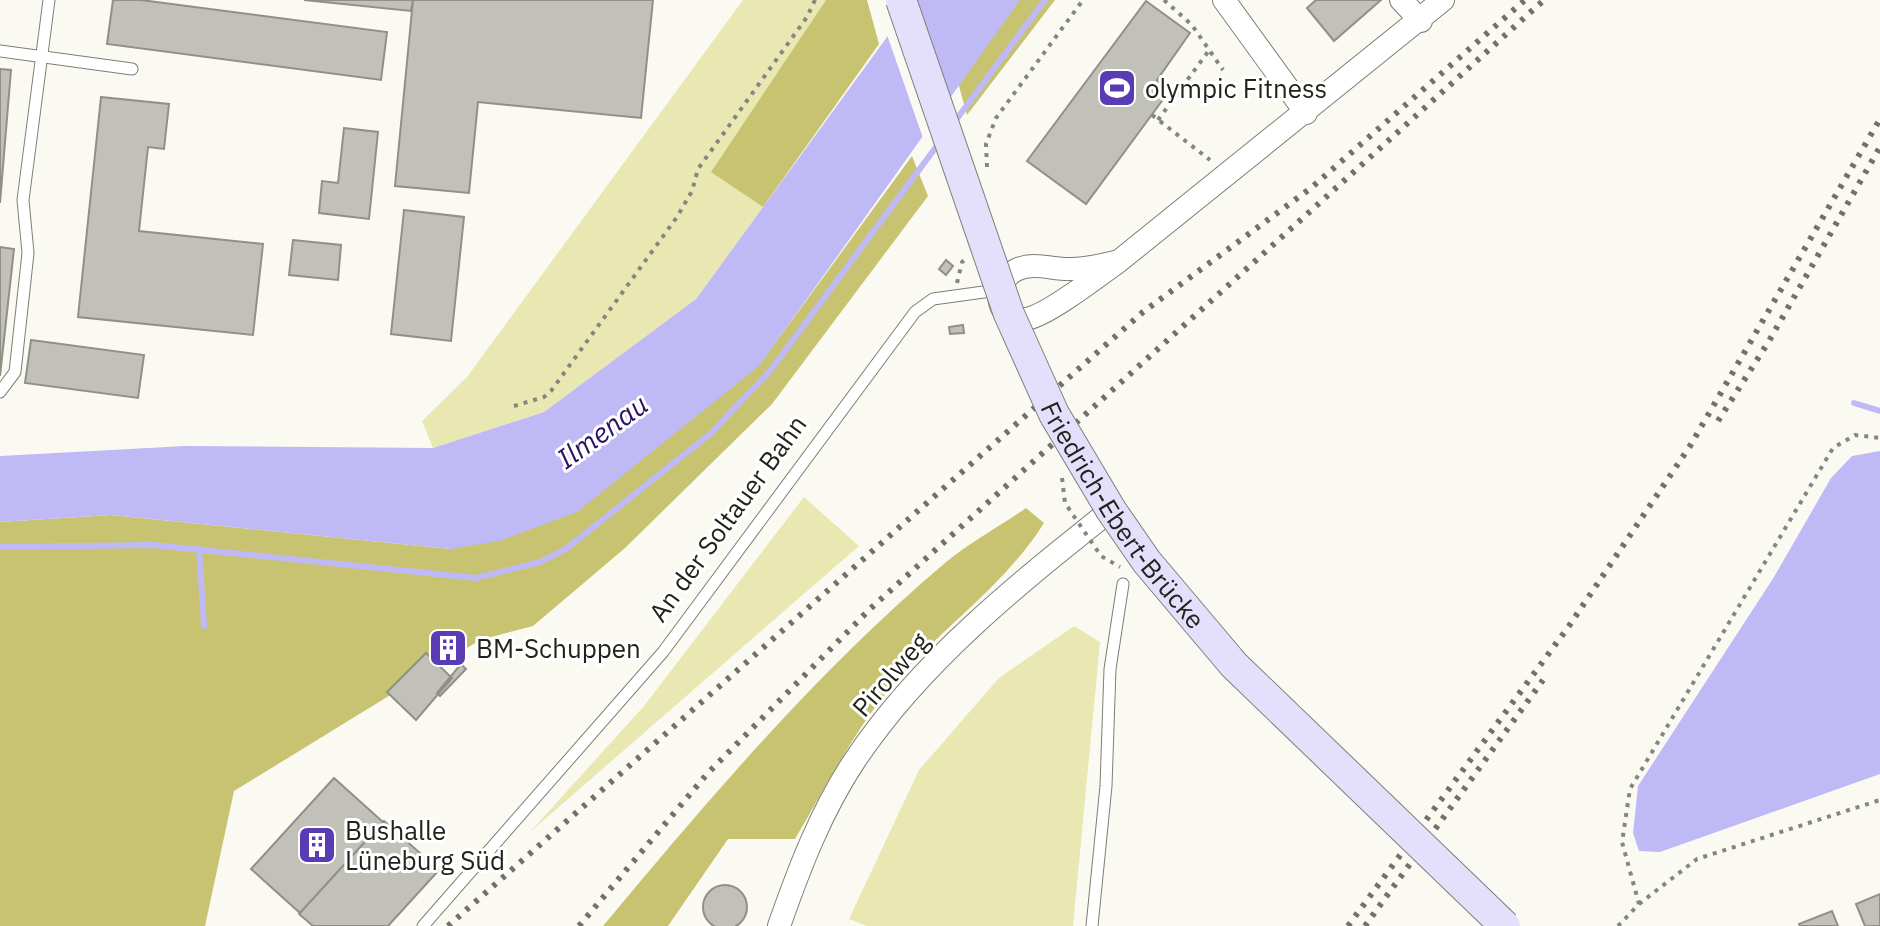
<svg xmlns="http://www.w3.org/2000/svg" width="1880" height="926" viewBox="0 0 1880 926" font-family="'IBM Plex Sans',sans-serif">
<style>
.green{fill:#e9e7b2}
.forest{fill:#c7c370}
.water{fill:#bfbaf6}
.pier{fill:#fbfaf2}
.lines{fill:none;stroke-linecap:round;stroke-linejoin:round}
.stream{stroke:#bfbaf6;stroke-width:6}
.building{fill:#c1c0b9;stroke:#909089;stroke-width:2}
.service-casing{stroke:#7e7e77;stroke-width:13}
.minor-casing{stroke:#7e7e77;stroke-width:24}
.path{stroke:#868680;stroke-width:4;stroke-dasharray:4 6;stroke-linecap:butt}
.service{stroke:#fff;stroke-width:11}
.minor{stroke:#fff;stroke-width:22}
.rail{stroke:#71706b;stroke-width:6;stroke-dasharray:4 8;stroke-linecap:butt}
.secondary-bridge-casing{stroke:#7e7e77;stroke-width:32;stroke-linecap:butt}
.path-bridge{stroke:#868680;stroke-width:4;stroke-dasharray:4 6;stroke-linecap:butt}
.secondary-bridge{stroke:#e4e0fc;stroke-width:30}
.labels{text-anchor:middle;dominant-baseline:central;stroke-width:6;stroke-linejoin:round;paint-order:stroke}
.poi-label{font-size:26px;fill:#22221f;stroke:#fffffe;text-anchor:start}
.street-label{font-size:26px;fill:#22221f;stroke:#fffffe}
.water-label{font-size:28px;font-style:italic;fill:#2c1267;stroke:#fffffe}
</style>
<rect width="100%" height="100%" fill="#fbfaf2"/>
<!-- green -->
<path class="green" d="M743,0H826L712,172L763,207L696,299L544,412L433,448L422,421L467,377Z
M804,497L859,546L530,832L644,706Z
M1074,626L1100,642L1073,926H867L849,919L919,770L999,678Z"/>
<!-- forest -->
<path class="forest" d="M826,0H867L879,44L763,207L711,172Z
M1015,0H1055L967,115L957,79Z
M912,156L928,196L772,404L625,548L533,626L480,640L234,791L205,926H0V522L111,515L450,549L759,365Z
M1026,508L1044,523C1005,585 945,625 898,679C856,726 827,785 795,839H728L668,926H603C709,799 818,670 945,563C970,542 1000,526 1026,508Z"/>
<!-- water -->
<path class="water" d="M914,0H1020L759,366L577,512L499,541L450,549L111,515L0,522V456L185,446L433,448L544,412L696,299Z
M1880,451V774L1660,852L1639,851L1633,833L1638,786L1774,577L1831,478L1852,456Z"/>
<!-- pier -->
<path class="pier" d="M909,0H917L952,102L924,141L885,29Z"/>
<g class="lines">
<!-- stream -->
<path class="stream" d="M953,124L1045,0
M1854,403L1880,411
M0,547L153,545L476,578L540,562L566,549L710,434L770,371L939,143
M199,548L204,626"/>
</g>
<!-- building -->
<path class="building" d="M113,0H141L387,32L381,80L107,44Z
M304,0H413L411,11Z
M413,0H653L641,118L478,102L469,193L395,186Z
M1316,0H1381L1334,41L1307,8Z
M1146,1L1190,33L1157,80L1170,90L1086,204L1027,161Z
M0,69L11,70L0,203Z
M101,97L169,104L164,149L148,147L139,231L263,244L253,335L78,317Z
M344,128L378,132L369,219L319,213L322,181L338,183Z
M404,210L464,217L451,341L391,334Z
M293,240L341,245L338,280L289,275Z
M0,247L14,249L0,376Z
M946,260L953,266L946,275L939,269Z
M963,325L964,333L950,334L949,327Z
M31,340L144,355L138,398L25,383Z
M448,643L459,654L448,664L437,654Z
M426,653L452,678L416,720L387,692Z
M461,664L466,669L440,696L437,693Z
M334,778L383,822L300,913L251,869Z
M384,821L439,870L388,926H313L299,914Z
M703 907a22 22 0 1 1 44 0a22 22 0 1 1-44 0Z
M1880,894V926H1865L1856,904Z
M1832,911L1838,926H1800L1799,924Z"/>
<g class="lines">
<defs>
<path id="service" d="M0,51L132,69
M0,392L15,372L28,253L23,200L49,0
M423,926L663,652L915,312L933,299L998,290
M1092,926L1106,786L1110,669L1123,584"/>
<path id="minor" d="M1224,0L1306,113
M1401,0L1421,21
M1119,261C1101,274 1044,318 1025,319C993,321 992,282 1016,270C1034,261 1053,270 1071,269C1088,269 1103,265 1119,261L1443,0
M779,926C799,869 821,811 855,760C921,661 1018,584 1111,510"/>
</defs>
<!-- service casing -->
<use href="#service" class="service-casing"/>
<!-- minor casing -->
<use href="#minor" class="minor-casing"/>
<!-- path -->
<path class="path" d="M1164,0L1192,25L1223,70
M1152,115L1210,160
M1158,120L1210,49
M987,167L986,144L996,118L1083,0
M957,283L962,262L966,259
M514,406L544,397L551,391L677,217L692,191L698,169L807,17L815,0
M1639,904L1697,859L1880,800
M1618,926L1639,904L1622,842L1630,789L1833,448L1855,435L1880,438"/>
<!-- service -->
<use href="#service" class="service"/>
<!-- minor -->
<use href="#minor" class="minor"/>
<!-- rail -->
<path class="rail" d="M1718,421L1769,341L1880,147
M448,926L1143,312L1311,188L1525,0
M579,926L707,774L870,609L1544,0
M1348,926L1569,626L1690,446L1880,119
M1365,926L1543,680"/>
<defs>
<g id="secondary-bridge">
<path id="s1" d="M901,0L1009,314L1054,414L1111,510L1147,562L1234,665L1505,926"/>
</g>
</defs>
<!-- secondary-bridge casing -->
<use href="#secondary-bridge" class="secondary-bridge-casing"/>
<!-- path-bridge -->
<path class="path-bridge" d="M1062,478L1065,503L1101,556L1120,567"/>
<!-- secondary-bridge -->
<use href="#secondary-bridge" class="secondary-bridge"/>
</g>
<!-- icons -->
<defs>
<symbol id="stadium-square" viewBox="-11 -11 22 22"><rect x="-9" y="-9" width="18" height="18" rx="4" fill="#593cb4" stroke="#fffffe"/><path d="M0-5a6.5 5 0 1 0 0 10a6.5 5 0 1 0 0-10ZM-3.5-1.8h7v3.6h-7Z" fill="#fff"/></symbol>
<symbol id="building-square" viewBox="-11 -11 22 22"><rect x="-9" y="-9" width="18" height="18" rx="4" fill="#593cb4" stroke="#fffffe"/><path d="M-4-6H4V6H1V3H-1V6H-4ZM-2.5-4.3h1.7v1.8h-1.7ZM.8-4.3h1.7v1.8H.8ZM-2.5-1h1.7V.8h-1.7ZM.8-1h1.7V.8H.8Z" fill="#fff"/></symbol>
</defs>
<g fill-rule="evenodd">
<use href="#stadium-square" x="1095" y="66" width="44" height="44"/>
<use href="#building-square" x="426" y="626" width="44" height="44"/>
<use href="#building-square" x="295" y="823" width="44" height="44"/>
</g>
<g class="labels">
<!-- poi labels -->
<g class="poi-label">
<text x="1145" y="88">olympic Fitness</text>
<text x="476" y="648">BM-Schuppen</text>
<text x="345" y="830">Bushalle<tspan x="345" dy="30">Lüneburg Süd</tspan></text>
</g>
<!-- street labels -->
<g class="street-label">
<text stroke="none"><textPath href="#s1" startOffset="564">Friedrich-Ebert-Brücke</textPath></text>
<text transform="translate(727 518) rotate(-54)">An der Soltauer Bahn</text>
<text transform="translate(890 674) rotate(-49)">Pirolweg</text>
</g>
<!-- water labels -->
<g class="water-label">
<text transform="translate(602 431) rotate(-36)">Ilmenau</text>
</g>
</g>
</svg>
